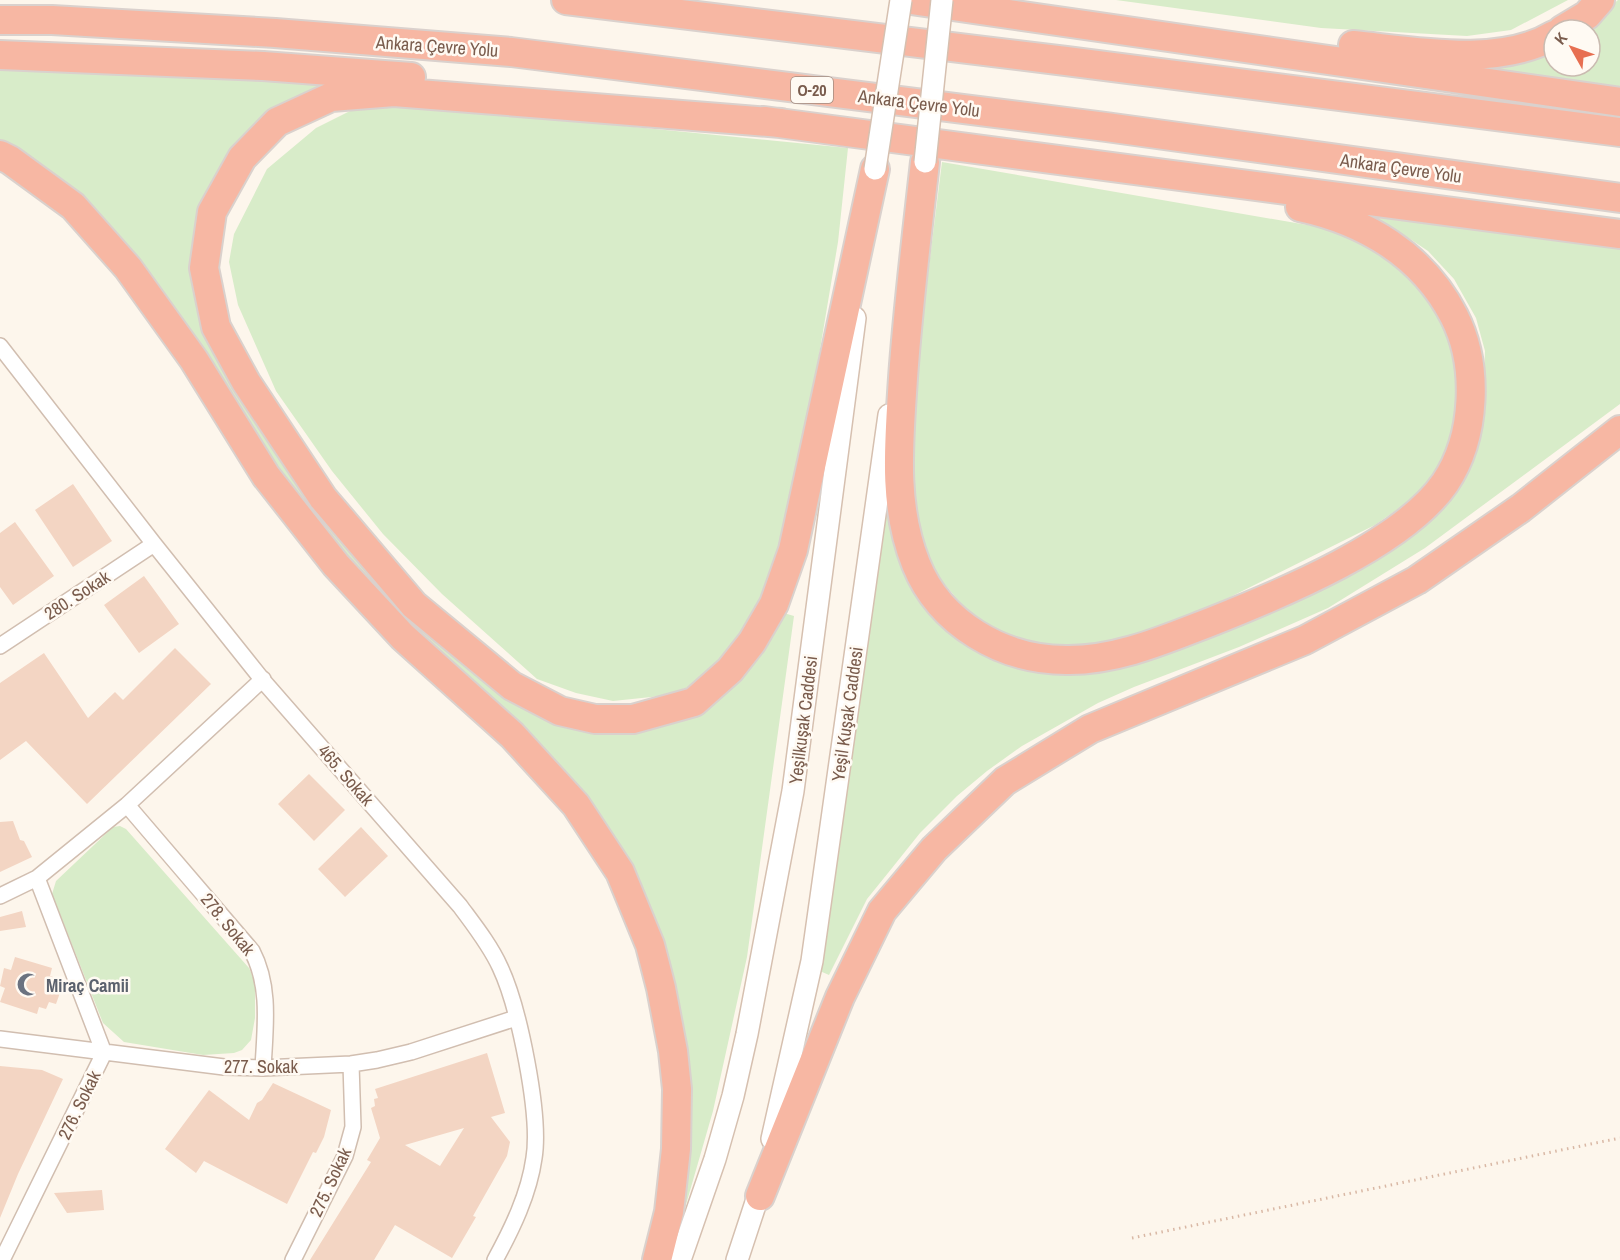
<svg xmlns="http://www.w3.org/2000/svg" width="1620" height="1260" viewBox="0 0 1620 1260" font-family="'Archivo Narrow',sans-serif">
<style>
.green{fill:#d8ecc9}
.building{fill:#f3d5c3;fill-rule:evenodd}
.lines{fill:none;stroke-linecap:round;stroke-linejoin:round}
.minor-casing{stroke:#d1beb0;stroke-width:18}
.secondary-casing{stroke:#d6c0b0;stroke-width:24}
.motorway-casing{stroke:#dad1cd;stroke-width:32}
.path{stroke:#d9b8a5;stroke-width:3;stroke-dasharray:1.5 4.5;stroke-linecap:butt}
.minor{stroke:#fff;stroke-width:15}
.secondary{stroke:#fff;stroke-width:21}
.motorway{stroke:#f7b7a3;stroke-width:28}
.secondary-bridge-casing{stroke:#d6c0b0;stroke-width:24;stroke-linecap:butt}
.secondary-bridge{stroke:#fff;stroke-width:21}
.labels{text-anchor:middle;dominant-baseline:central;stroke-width:5;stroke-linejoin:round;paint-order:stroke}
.shield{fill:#fffaf3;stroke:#a28b7f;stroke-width:1.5}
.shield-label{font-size:16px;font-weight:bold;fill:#7a5c4d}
.street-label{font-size:18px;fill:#7a5c4d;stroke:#fffaf3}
.worship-label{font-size:18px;font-weight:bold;fill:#5b616d;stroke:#fffaf3;text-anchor:start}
</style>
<rect width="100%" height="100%" fill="#fdf6ec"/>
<!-- green -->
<path class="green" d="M1116,0H1568L1511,30L1467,36L1321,28Z
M1618,0H1620V97L1486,78L1487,62L1554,49V66H1590V30H1584Z
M0,63L340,73L338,88L272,112L193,282L311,500L558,719L698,707L777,611L794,616L747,957L713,1111L685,1208L673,1204L685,1071L619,852L326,549L191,350L0,149Z
M411,105L848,148L838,242L785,558L762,619L701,683L661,696L613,701L576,693L537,679L442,594L383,534L332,471L276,391L238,305L229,262L234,234L267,169L316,128L354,109Z
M942,162L1336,230L1376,249L1434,297L1462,376L1448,459L1418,495L1375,525L1182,621L1069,653L1026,646L996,631L963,606L936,574L918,533L911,476L915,378Z
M1376,205L1620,242V404L1425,548L1328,608L1239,647L1134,687L1098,703L1022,746L987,771L957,796L920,833L888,873L867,899L829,975L813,968L879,511L893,514L906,574L1046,670L1404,541L1484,383L1485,351L1476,318L1454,279L1428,251L1392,227L1370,216Z
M120,826L126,829L249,968L255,982V1018L251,1040L242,1050L234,1053L203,1055L124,1042L103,1023L52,894L56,881L113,827Z"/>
<!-- building -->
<path class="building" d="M73,484L112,541L73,567L35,510Z
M15,522L54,576L13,605L0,587V533Z
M144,576L179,624L139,653L104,605Z
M175,648L211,684L87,804L26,741L0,760V683L44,653L88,718L115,692L123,700Z
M309,774L345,810L314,841L278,804Z
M13,821L20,840L24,841L32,857L0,872V822Z
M361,827L388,856L345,897L318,869Z
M22,911L26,927L0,931V917Z
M15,957L52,968L50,976L56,978L54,985L62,987L56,1004L49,1002L46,1009L39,1007L37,1014L0,1002L5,988L0,986L4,968L11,970Z
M487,1053L505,1113L491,1117L510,1142L507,1156L473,1216L476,1217L452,1258L395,1225L374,1260H310L371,1162L367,1160L380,1138L371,1108L375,1106L374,1099L378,1098L375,1089ZM464,1128L440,1166L405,1145Z
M0,1066L42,1070L63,1079L18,1174L0,1218Z
M273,1083L331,1110L324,1137L316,1153L313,1152L287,1204L204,1161L196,1173L165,1149L209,1090L249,1120L257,1103L262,1100Z
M102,1190L104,1210L67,1213L54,1193Z"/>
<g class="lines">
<defs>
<path id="minor" d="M0,346L154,544L265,683L460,906C474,925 490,945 500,967C519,1007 541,1115 534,1158C529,1194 512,1229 495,1260
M0,646L154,544
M127,805L252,951C271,987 265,1028 263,1068
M0,896L37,878L127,805L263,679
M0,1039L224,1067L263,1068L351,1064L377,1060L411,1052L516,1018
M2,1260L104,1053L37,878
M293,1260L345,1156L353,1127L351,1064"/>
<path id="secondary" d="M772,1139L812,961L889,415
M680,1260L715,1159L733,1096L747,1034L793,791L855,318
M737,1260L762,1184"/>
<path id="motorway" d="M566,0L1066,61L1620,132
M911,0L1620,102
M0,20H52L275,33L511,52L1106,127L1620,198
M1562,30L1587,15L1600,0
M1353,45C1413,51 1499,68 1554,35
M0,55L263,66L411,77
M764,121L1620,234
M781,123L394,92L331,97L277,122L242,158L212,212L204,268L216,327L246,382L323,498L414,605L512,686L560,711L595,719H633L694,702L730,670L752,642L774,604L793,550L875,169
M0,155L10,160L73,206L128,268L194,360L266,476L336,565L403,637L512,735L576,805L620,872L650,945L661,988L673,1051L677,1089L676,1149L669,1212L657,1260
M925,162C917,234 908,306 903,378C899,441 892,504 916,564C940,624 1003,660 1066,660C1117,661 1166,639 1213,621C1281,594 1403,544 1445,483C1476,437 1479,365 1454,316C1423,255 1365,221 1300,207
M760,1196L840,997L882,911L934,849L1005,781L1090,729L1305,640L1417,580L1521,508L1620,430"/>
</defs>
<!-- minor casing -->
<use href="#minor" class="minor-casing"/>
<!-- secondary casing -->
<use href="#secondary" class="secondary-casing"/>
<!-- motorway casing -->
<use href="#motorway" class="motorway-casing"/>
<!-- path -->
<path class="path" d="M1132,1238L1620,1138"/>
<!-- minor -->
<use href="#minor" class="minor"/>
<!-- secondary -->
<use href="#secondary" class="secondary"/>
<!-- motorway -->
<use href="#motorway" class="motorway"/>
<defs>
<path id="secondary-bridge" d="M925,162L942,0
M875,169L901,0"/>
</defs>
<!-- secondary-bridge casing -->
<use href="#secondary-bridge" class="secondary-bridge-casing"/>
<!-- secondary-bridge -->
<use href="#secondary-bridge" class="secondary-bridge"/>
</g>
<!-- icons -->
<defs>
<symbol id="mosque-bare" viewBox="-9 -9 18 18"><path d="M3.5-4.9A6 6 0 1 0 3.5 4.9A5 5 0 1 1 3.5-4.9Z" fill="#6b7280" stroke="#fffaf3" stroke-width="2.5" paint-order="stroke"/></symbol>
</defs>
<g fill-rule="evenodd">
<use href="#mosque-bare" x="12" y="968" width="33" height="33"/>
</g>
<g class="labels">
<!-- shield labels -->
<rect class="shield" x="791" y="77" width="42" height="26" rx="4.5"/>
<g class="shield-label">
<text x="812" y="90">O-20</text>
</g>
<!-- street labels -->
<g class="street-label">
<text transform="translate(437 46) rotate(4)">Ankara Çevre Yolu</text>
<text transform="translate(919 103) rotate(7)">Ankara Çevre Yolu</text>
<text transform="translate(1401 168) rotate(8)">Ankara Çevre Yolu</text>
<text transform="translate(77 595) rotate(-33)">280. Sokak</text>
<text transform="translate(847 714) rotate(-82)">Yeşil Kuşak Caddesi</text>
<text transform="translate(803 720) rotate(-83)">Yeşilkuşak Caddesi</text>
<text transform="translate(346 775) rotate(49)">465. Sokak</text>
<text transform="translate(228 924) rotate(51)">278. Sokak</text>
<text x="261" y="1066">277. Sokak</text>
<text transform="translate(79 1105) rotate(-64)">276. Sokak</text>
<text transform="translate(330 1182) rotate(-65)">275. Sokak</text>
</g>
<!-- worship labels -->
<g class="worship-label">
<text x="46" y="985">Miraç Camii</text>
</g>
</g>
<!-- north arrow -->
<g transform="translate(1572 48) rotate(310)"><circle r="28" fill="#fffaf3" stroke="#cabbb1" stroke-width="1.5"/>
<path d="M0-4.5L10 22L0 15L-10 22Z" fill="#e76f51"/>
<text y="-9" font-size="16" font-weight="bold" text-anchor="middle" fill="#7a5c4d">K</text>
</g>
</svg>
